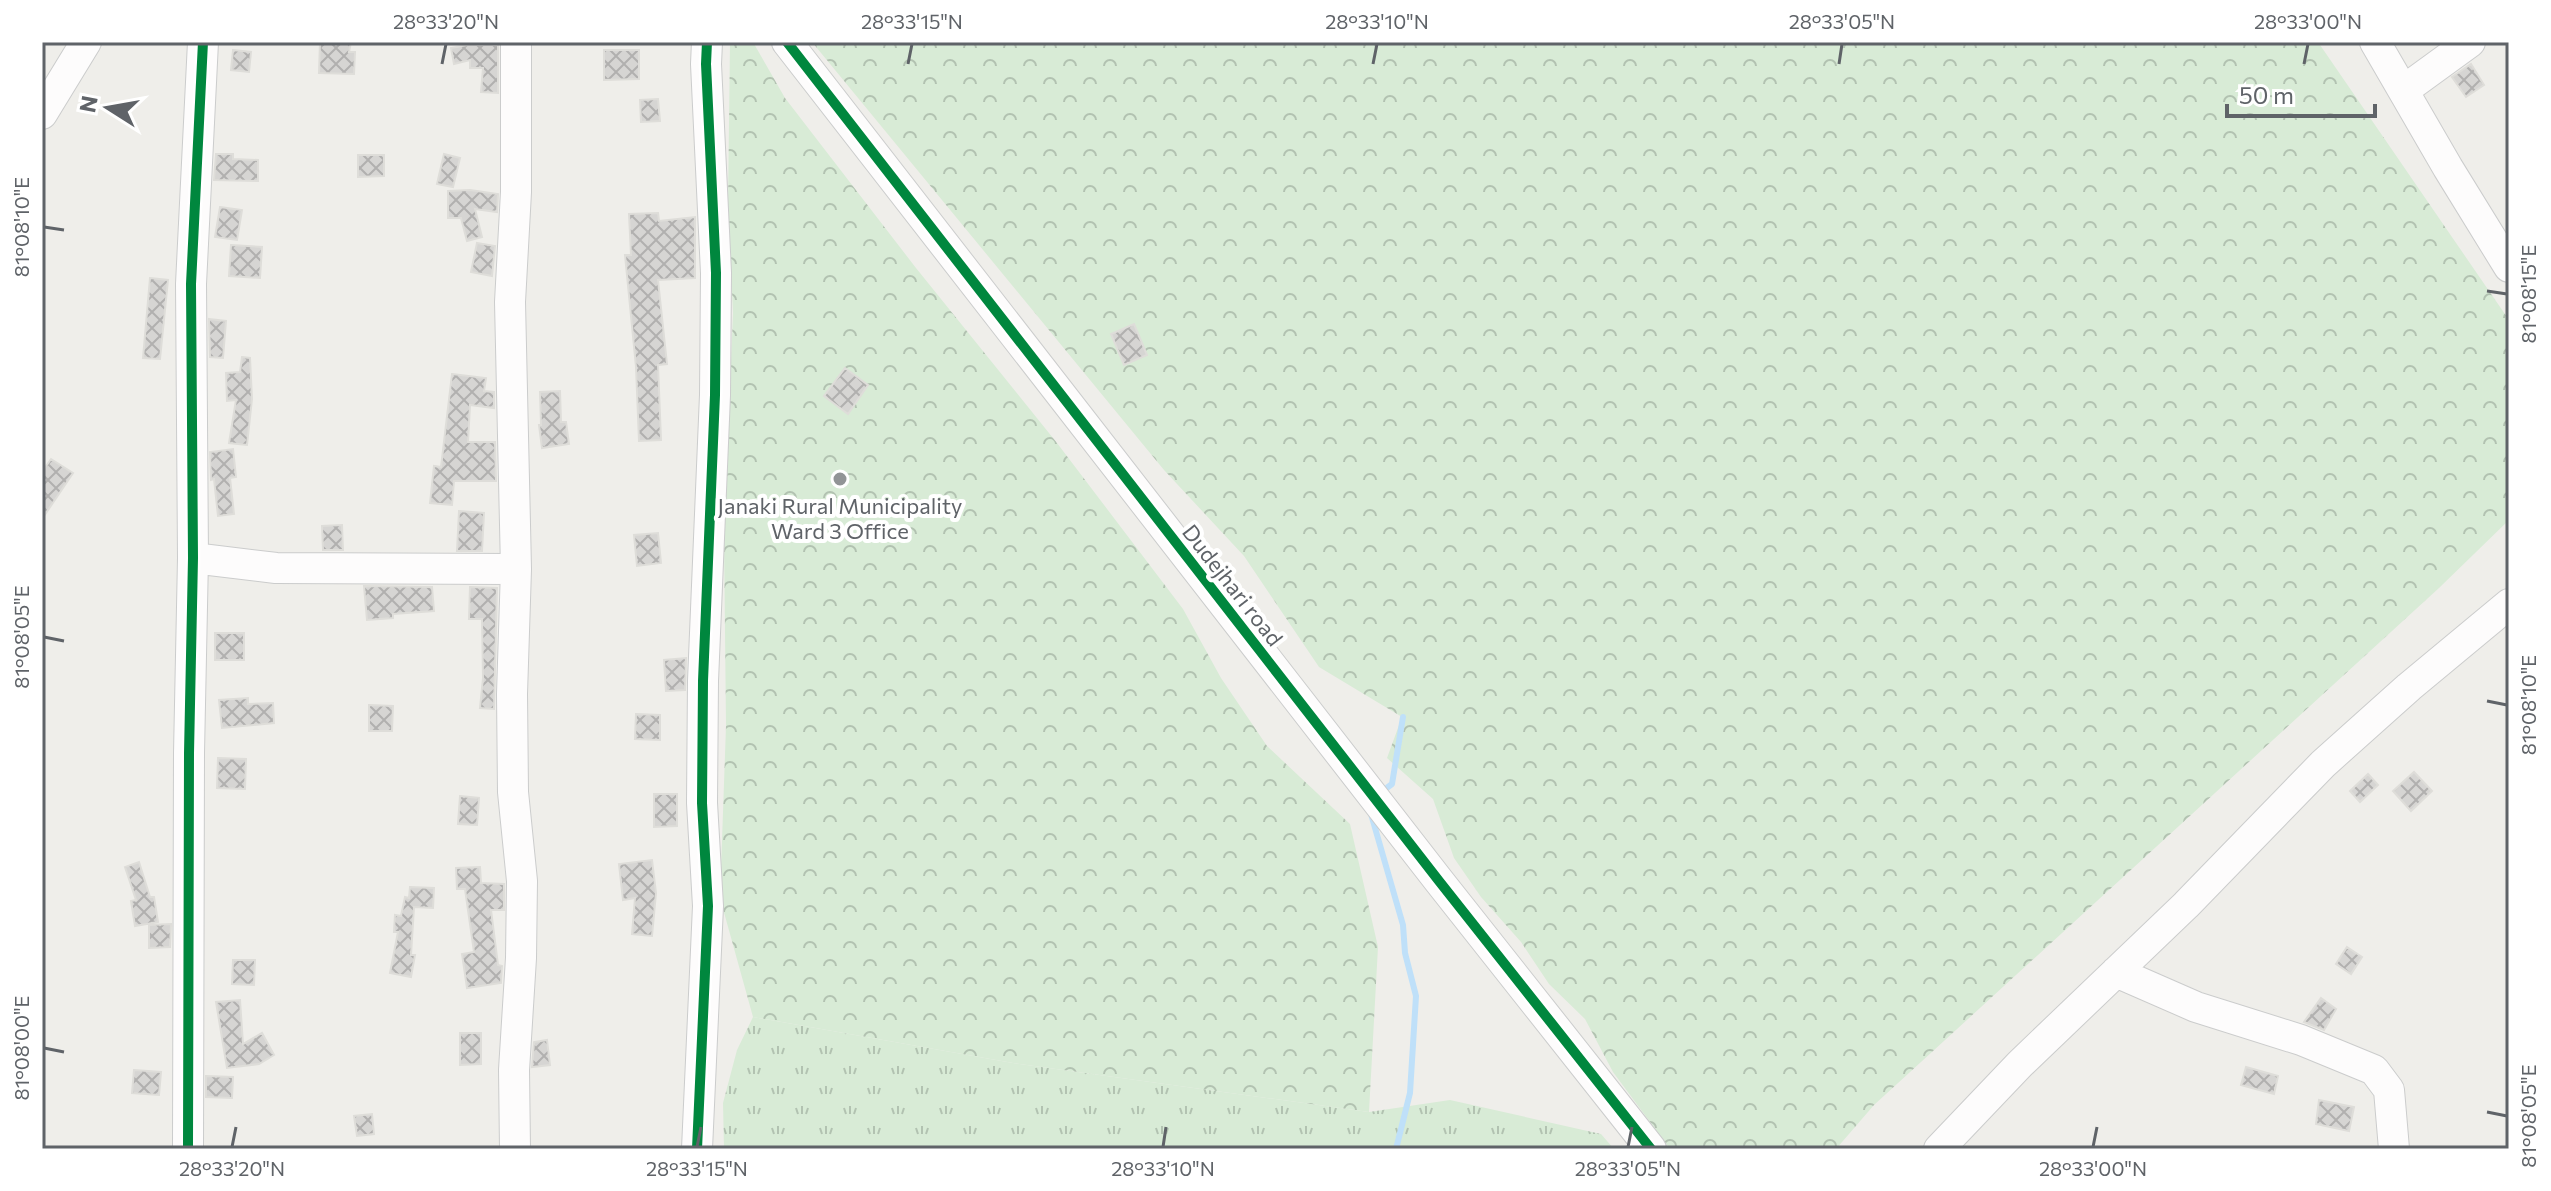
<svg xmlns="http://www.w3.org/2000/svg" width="2551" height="1191" viewBox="0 0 2551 1191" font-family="Commissioner,sans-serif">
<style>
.grass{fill:url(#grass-tufts)}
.forest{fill:url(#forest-crowns)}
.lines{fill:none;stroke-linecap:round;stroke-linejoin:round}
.stream{stroke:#bfe0f9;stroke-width:6}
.building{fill:url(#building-cross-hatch);stroke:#deddd9;stroke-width:2}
.minor-casing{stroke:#cbcccc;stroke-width:32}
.minor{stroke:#fdfcfc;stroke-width:30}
.cycleway-casing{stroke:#fff;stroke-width:15}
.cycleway{stroke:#00873e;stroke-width:10}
.ticks{fill:none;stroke:#5f6368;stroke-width:3}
.poi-dot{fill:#919496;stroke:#fff;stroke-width:3}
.labels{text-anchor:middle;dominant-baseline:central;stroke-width:8;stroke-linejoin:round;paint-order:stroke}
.poi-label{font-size:22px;fill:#5f6368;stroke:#fff}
.street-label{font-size:22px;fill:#5f6368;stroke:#fff}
.neatline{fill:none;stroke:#5f6368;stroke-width:3}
.ticks-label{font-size:20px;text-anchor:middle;fill:#5f6368}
</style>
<defs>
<pattern id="grass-tufts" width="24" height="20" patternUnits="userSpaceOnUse" patternTransform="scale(2)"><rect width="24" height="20" fill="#d8ebd6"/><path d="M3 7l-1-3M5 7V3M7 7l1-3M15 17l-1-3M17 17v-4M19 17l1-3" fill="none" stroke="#b2c2b1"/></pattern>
<pattern id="forest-crowns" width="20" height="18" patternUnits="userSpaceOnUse" patternTransform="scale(2)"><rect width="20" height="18" fill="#d8ebd6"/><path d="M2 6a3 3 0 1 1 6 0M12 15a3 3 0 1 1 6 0" fill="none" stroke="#b2c2b1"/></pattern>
<pattern id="building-cross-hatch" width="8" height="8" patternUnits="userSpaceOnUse" patternTransform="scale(2)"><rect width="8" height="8" fill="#d6d5d3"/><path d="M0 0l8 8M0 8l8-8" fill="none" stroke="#b1b0af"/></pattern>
</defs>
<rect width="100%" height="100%" fill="#efeeea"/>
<!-- grass -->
<path class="grass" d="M753,1017L1013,1063L1369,1112L1450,1100L1601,1134L1614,1149H724L723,1103L737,1050Z"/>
<!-- forest -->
<path class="forest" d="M730,42H753L785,98L916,268L1057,443L1183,609L1221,678L1267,746L1350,824L1378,947L1369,1112L1013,1063L753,1017L720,898L726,726L724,536L733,313L728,204Z
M812,42H2318L2509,320V520L2439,588L1874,1105L1836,1149H1670L1613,1072L1585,1019L1549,984L1521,942L1481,897L1454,858L1433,799L1387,758L1402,717L1319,667L1244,556L1164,470Z"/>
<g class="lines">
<!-- stream -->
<path class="stream" d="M1388,787L1392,784L1403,717
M1371,814L1403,925L1405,953L1416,996L1410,1093L1396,1149"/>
</g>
<!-- building -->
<path class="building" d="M320,42H351L349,52H355L354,74L319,73Z
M467,45H498V93L481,92L483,68H470V60L454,64L451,48Z
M233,50L251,52L249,72L231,70Z
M604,50H639V79L604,80Z
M2471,64L2484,85L2466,97L2452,77Z
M658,99L660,121L641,122L640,100Z
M216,154H233V159L258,160V181L214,180Z
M444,154L460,158L453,187L437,184Z
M358,155H384V176L358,177Z
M470,190L498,194L497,212L475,209L482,237L467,241L461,218H448V191Z
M220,207L242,210L237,240L215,237Z
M658,213L659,221L695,217V278L658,280L667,364L658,365L661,440L639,441L636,367L625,255H631L629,214Z
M477,243L495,246L492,276L471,272Z
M231,245L262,247L260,278L229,276Z
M150,278L168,280L160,359L143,358Z
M209,319L226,321L223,358L210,357Z
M1134,324L1147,355L1124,365L1111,334Z
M242,357L250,358L252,399L247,445L229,443L236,400L227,401L226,373L240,372Z
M845,368L868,385L848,414L824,396Z
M452,374L486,378L484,391L494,392V408L470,405L468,442H495L496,481H454L452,505L430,503L434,466L441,467Z
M560,391L561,422H566L569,444L542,448L539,425H541L540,392Z
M233,449L236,477L230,478L234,514L218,516L214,479L211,480L210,452Z
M51,459L73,473L42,519V472Z
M459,511L484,513L482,551H457Z
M342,525L343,550H323L322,526Z
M658,533L661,563L637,566L634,535Z
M364,586L432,587L434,611L393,614V618L367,620Z
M470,587L497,588L494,709L480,708L483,678L482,619H469Z
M215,633H244V660H215Z
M686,658L685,690L666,691L664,660Z
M248,698V704L273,703L274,723L222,728L219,700Z
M369,705L393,706L392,731H369Z
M636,714L660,715V740L635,739Z
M218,758L246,759L245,789L217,788Z
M2414,772L2432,791L2411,811L2393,791Z
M2368,774L2378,785L2360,802L2350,791Z
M654,794H677V826L654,827Z
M460,796L479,798L477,825L458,824Z
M652,860L656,893L652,936L632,934L635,898L623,900L619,864Z
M139,862L150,897H154L158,922L135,926L131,901L136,900L125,867Z
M480,867L481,883L504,884V910H491L498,965L502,966L501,983L467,988L462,954L474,952L465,889H457L456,868Z
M410,887L434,888L433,908L414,907L411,955H415L411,977L390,973L398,932H394L395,915L401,916L405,897L409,898Z
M171,924L170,947L149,948V925Z
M2347,947L2362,957L2351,974L2336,964Z
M233,960H255L254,985L232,984Z
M2321,998L2336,1009L2324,1030L2304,1022Z
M240,1000L243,1044L262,1033L274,1055L259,1064L227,1068L216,1002Z
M460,1033H481V1064L460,1065Z
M547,1040L550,1065L532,1067L534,1042Z
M2246,1067L2278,1076L2274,1094L2241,1085Z
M134,1070L161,1072L159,1095L132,1093Z
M206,1076L233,1077L232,1098L206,1097Z
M2319,1100L2354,1107L2349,1131L2316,1124Z
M372,1114L374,1134L357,1136L354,1116Z"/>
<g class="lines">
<defs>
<path id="minor" d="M787,42L1439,881L1651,1149
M2375,42L2448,168L2509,267
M2404,90L2470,42
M42,114L86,42
M193,558L276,568L516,569
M2116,972L2196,1007L2301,1040L2374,1070L2389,1090L2394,1149
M188,1149L189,753L193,558L191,284L203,42
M515,1149L514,1070L521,958L522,881L513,792L512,694L516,569L510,302L516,192V43
M697,1149L708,906L702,803L703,681L715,395L716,273L706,64L707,42
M1939,1149L2020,1064L2186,905L2323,764L2409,687L2509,604"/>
</defs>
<!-- minor casing -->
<use href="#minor" class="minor-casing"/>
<!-- minor -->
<use href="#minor" class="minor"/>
<defs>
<path id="cycleway" d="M787,42L1439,881L1651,1149
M188,1149L189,753L193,558L191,284L203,42
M697,1149L708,906L702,803L703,681L715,395L716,273L706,64L707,42"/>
</defs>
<!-- cycleway casing -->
<use href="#cycleway" class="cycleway-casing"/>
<!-- cycleway -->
<use href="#cycleway" class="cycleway"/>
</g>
<!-- ticks -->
<path class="ticks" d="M442,64L446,44M908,64L912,44M1373,64L1377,44M1839,64L1842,44M2304,64L2308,44M44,227L64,230M2487,291L2507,294M44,637L64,641M2487,701L2507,705M44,1048L64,1052M2487,1112L2507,1116M232,1147L236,1127M697,1147L701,1127M1163,1147L1166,1127M1628,1147L1632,1127M2093,1147L2097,1127"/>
<!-- markers -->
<circle class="poi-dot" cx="840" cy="479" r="8"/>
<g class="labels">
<!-- poi labels -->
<g class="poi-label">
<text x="840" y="505">Janaki Rural Municipality<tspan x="840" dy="25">Ward 3 Office</tspan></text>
</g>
<!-- street labels -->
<g class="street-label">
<text transform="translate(1233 585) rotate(52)">Dudejhari road</text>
</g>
</g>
<!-- border -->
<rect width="2551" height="1191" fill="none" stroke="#ffffff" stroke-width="88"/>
<!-- north arrow -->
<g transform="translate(108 108) rotate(281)" stroke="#ffffff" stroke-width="6" paint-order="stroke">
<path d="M0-6L14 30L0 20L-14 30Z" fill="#5f6368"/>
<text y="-12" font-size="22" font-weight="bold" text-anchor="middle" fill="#5f6368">N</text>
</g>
<!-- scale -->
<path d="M2227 104v12h148v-12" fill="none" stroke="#5f6368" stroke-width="4"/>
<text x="2239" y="104" font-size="24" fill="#5f6368" stroke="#ffffff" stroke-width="6" paint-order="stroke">50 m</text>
<rect x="44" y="44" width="2463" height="1103" class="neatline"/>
<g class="ticks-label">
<text x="446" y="29">28°33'20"N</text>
<text x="912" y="29">28°33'15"N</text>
<text x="1377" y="29">28°33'10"N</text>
<text x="1842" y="29">28°33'05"N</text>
<text x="2308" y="29">28°33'00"N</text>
<text transform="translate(22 227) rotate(-90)" y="7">81°08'10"E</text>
<text transform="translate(2529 294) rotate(-90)" y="7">81°08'15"E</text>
<text transform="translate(22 637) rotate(-90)" y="7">81°08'05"E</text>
<text transform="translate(2529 705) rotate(-90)" y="7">81°08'10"E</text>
<text transform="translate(22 1048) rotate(-90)" y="7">81°08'00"E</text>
<text transform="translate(2529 1116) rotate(-90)" y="7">81°08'05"E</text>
<text x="232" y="1176">28°33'20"N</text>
<text x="697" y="1176">28°33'15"N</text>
<text x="1163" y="1176">28°33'10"N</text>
<text x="1628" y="1176">28°33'05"N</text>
<text x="2093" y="1176">28°33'00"N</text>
</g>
</svg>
